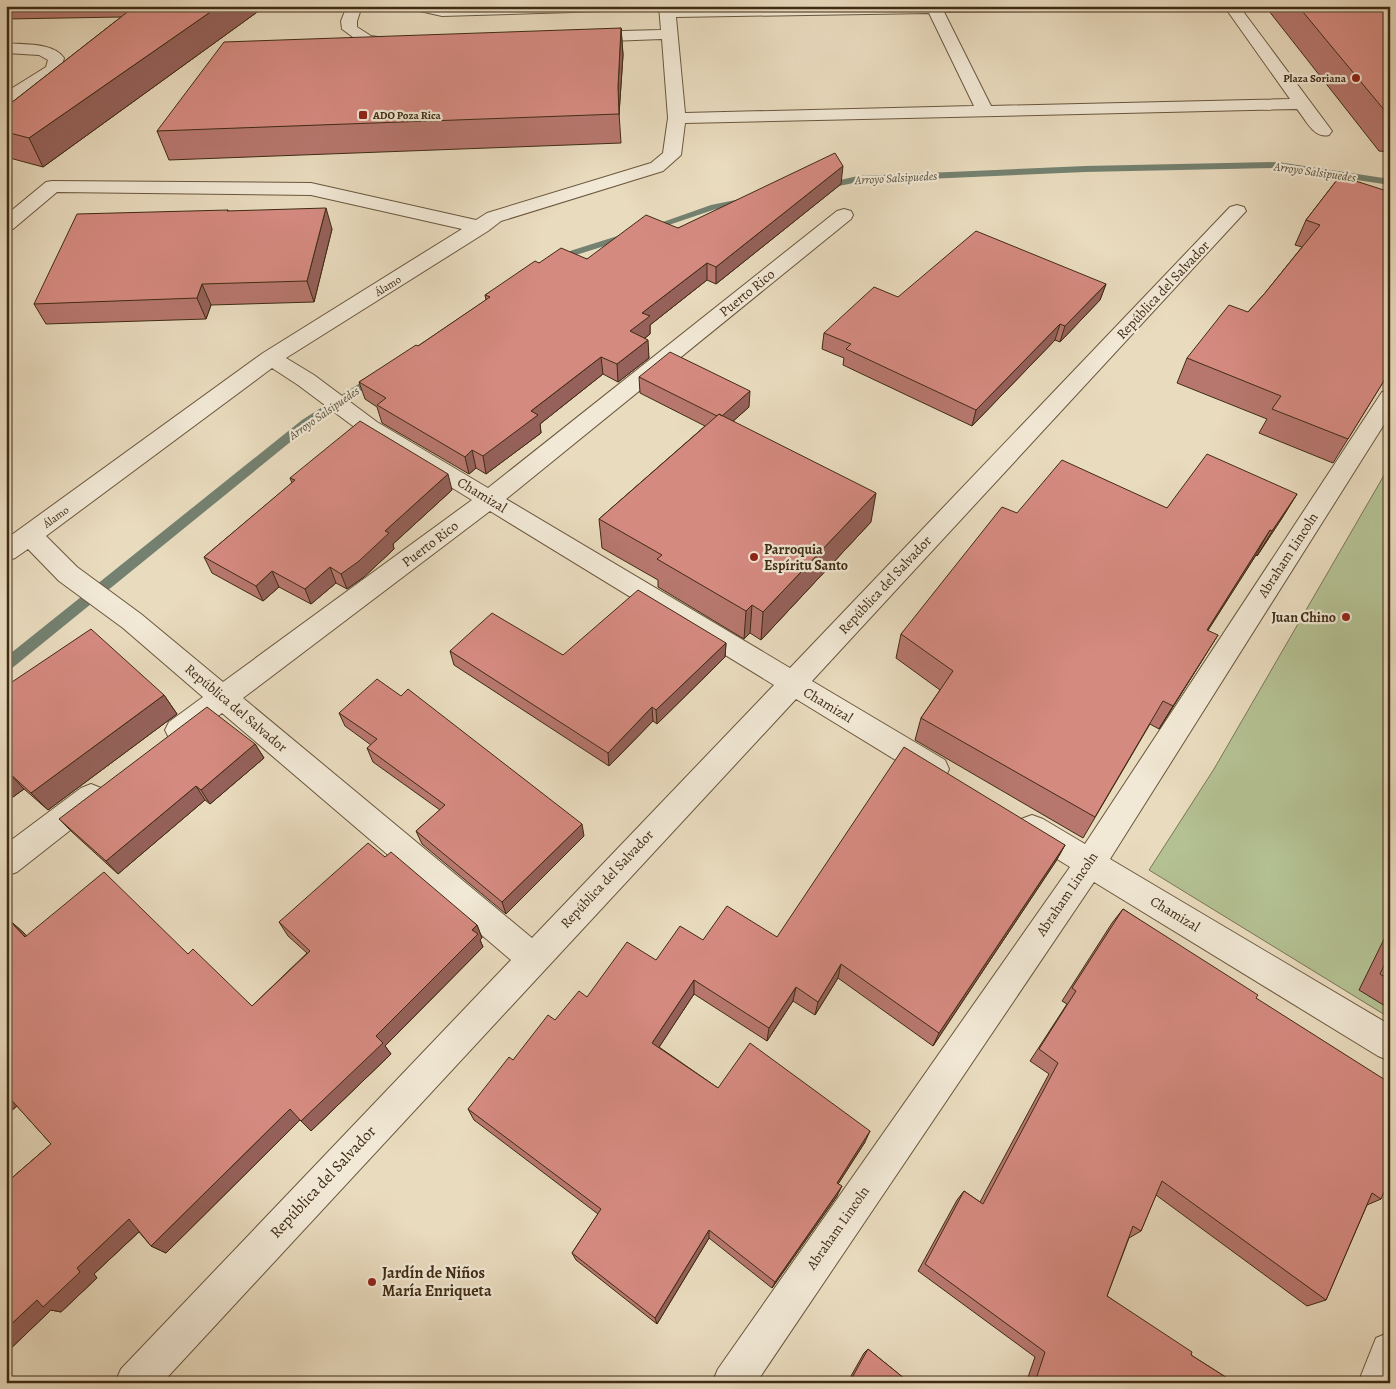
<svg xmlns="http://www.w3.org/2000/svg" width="1396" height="1389" viewBox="0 0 1396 1389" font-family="Alegreya,serif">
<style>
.green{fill:#b4c193;stroke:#7a7654}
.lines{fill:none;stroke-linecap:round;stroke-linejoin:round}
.stream{fill:#748170;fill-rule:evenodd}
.minor-casing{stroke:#6a573e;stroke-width:2}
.minor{fill:#f1e8d5;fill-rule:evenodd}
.wall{fill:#b7776e;stroke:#3f2b14}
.shaded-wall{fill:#95615a;stroke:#3f2b14}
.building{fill:#d58a80;stroke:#3f2b14}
.poi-dot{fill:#8f2418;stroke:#f1e8d5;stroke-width:2}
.labels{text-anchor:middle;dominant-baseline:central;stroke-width:4.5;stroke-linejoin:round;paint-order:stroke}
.far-poi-label{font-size:11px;font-weight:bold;fill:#3f2b14;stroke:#f1e8d5;text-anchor:end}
.far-street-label{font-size:11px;fill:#3f2b14;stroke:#f1e8d5}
.far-water-label{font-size:12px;font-style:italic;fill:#554f3a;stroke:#f1e8d5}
.street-label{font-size:14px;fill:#3f2b14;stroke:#f1e8d5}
.poi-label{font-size:14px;font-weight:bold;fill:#3f2b14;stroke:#f1e8d5;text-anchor:start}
.near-street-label{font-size:16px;fill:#3f2b14;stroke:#f1e8d5}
.near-poi-label{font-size:16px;font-weight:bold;fill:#3f2b14;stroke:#f1e8d5;text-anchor:start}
</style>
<rect width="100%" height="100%" fill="#e9dbbe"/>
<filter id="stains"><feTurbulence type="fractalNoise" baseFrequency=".004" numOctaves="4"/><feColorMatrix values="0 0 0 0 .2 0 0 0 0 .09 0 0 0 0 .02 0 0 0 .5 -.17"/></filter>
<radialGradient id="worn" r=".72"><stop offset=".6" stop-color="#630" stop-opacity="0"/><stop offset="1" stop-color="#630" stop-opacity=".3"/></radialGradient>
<!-- green -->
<path class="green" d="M1390,465V1018L1149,870L1214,769Z"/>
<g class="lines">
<!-- stream -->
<path class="stream" d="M1278,162L1390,179V185L1278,168L1085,172L858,182L825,189L820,186L822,184L858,176L1085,166Z
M745,198L748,199V203L716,209L648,232L643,229L711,205Z
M627,233L630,234V238L560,260L557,261L552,258L554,256Z
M376,373L381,376L380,378L310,426L11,669L6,670V657L302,420Z"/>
<defs>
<path id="minor" d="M347,6H362L357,21V27L371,36L404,41L406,44L404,47L398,49L361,43L342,29L341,21Z
M409,6H611L609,9L604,11L442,16L411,9Z
M659,6H675V8L1050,6L1048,9L1043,11L944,12L991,106L1290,99L1224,6H1239L1332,131L1329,135C1314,139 1306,120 1297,109L685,123L681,155L663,171L501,221L488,231L286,358L314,375L377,422L488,488L837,211L844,209L851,211L853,215L851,219L506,499L790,668L1230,207L1237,205L1244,207L1246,211L812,681L945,760L949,769L945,778L935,781L925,778L796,699L162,1383H115L121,1369L511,960L222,713C206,725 189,745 169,738L165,730L169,722L203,697L123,628L59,581L28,549L15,558L6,561V539L263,353L462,229L311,195L57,192L13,229L6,231V215L46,182L52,181L311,183L476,220L487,213L651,163L663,153L668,118L662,39L583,42L577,40L575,37L577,34L583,32L661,30ZM929,13L974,106L685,113L676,17ZM272,368L298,385L361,432L472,500L223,682L141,614L77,567L46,536ZM490,511L774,685L532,938L243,698Z
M6,43C23,45 53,42 64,58L60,72L12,104L6,105V92L46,67L48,60L39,55L6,53Z
M1390,390V415L1110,859L1390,1025V1061L1378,1056L1094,882L756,1383H712L718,1369L1070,867L1021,837L1017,828L1021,819L1032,815L1043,819L1085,844L1382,392Z
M91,784L101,788L106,797L101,806L17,872L6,876V844L81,788Z
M1390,1332V1383H1358L1376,1338Z"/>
</defs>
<!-- minor casing -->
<use href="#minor" class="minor-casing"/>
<!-- minor -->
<use href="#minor" class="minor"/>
</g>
<!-- wall -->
<path class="wall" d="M6,6H263L260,10L43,167L6,157V107L121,17L6,19Z
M1265,6H1390V152L1379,151Z
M621,28L623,55L619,113L621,143L169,160L157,131Z
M1340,176L1390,371L1333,463L1259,433L1267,419L1177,383L1187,358L1248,312L1265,293L1302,247L1295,245L1306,220Z
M841,184L716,284L707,280L650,325V334L645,338L649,358L618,382L603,374L540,424L541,433L486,474L476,468L469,474L382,423L377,407L365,399L359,382L418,346L486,300L485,295L539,263L587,259L678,228Z
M228,210V211L332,229L314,302L211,305L206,319L46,324L34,304Z
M1106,284L1100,300L1060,342L1055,340L972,426L843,365L844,358L822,349L824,333L898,297Z
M639,377L749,407L733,421L871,522L761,640L750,633L744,639L658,587V580L602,548L599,519L705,426L640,393Z
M290,478L452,490L393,544L394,549L364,577L347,589L336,583L311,604L279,587L263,601L212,573L204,557L292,483Z
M1297,494L1282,518L1257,556L1256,555L1208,630L1203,659L1159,729L1150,724L1083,838L915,740L921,718L940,690L896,658L901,634L1017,513L1167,508Z
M726,643L725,657L657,724L653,721L609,766L454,665L450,651L563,655Z
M6,686L164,695L177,714L48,810L24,789L6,802Z
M339,713L584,836L506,914L422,844L416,831L440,810L373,762L367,748L371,745L345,726Z
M255,744L264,758L210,804L205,800L118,874L72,832L59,819Z
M1065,845L1056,861L933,1046L838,978L815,1015L793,1001L767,1041L694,994L659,1047L718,1088L865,1142L838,1184L837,1196L772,1288L709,1238L657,1324L576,1260L572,1253L598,1214L474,1120L468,1109L513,1060L555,1020L587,997L656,960L703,940L777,937Z
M385,857L477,925L482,938L480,940L483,947L385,1046L391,1054L311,1131L300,1120L166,1253L151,1246L139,1232L94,1274L97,1278L61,1312L51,1310L6,1353V1183L51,1144L17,1106L6,1115L7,918L27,936L188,954L252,1006L307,953L288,936L279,922Z
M1123,909L1256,998L1381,1199L1367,1205L1326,1300L1307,1306L1156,1195L1141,1231L1129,1238L1107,1296L1191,1355L1235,1383H1026L1035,1357L918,1271L957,1200L964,1191L980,1202L1049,1074L1030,1061L1067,1004L1062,1001L1112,923Z
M1390,927V1009L1359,990Z
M868,1349L910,1383H847L864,1353Z"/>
<!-- shaded-wall -->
<path class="shaded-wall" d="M219,6H263L260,10L43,167L29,138Z
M621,28L623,55L619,115L618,87Z
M843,166L841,184L716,284V267Z
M326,208L332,229L314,302L307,281Z
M707,263V280L650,325V334L631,349L630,331L642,313Z
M202,284L211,305L206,319L197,298Z
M1106,284L1100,300L1060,342L1065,326Z
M1060,324L1055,340L972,426L976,410Z
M648,340L649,358L618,382L617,364Z
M601,357L603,374L540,424L541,433L486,474L483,456L531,411Z
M750,391L749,407L720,433V417Z
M472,450L476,468L469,474L465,457Z
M448,474L452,490L393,544L394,549L364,577L347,589L341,574L385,531Z
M876,493L871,522L761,640L763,612Z
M1297,494L1282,518L1257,556L1272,531Z
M1270,530L1256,555L1193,654L1207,630Z
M330,567L336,583L311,604L305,589Z
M272,571L279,587L263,601L256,586Z
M752,605L750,633L744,639L746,611Z
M1218,635L1203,659L1159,729L1173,706Z
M726,643L725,657L657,724L656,710Z
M164,695L177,714L48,810L31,793Z
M652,707L653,721L609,766L608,753Z
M255,744L264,758L210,804L201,790Z
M6,771H7L24,789L6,802Z
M196,786L205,800L118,874L106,861Z
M582,824L584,836L506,914L502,902Z
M1065,845L1056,861L933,1046L939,1033Z
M7,918L23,932L40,950L25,937Z
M477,925L482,938L480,940L483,947L385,1046L391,1054L311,1131L301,1121L376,1036Z
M841,964L838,978L815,1015L818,1002Z
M694,980V994L654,1055L652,1043Z
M796,987L793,1001L767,1041L769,1028Z
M6,1093L22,1102L6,1115Z
M290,1109L301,1119L166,1253L151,1246Z
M870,1131L865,1142L833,1192L837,1183Z
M842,1186L837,1196L772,1288L775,1282Z
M129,1219L144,1227L94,1274L97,1278L61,1312L51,1310L6,1353V1329L37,1300L77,1268Z
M709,1230V1238L657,1324L655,1318Z
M238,1379L251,1383H241Z"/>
<!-- building -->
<path class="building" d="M135,6H219L29,138L6,132V107Z
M1298,6H1390V117Z
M621,28L618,87L619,114L157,131L224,42Z
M835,153L843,166L716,267L707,263L642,313L650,316L630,331L648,340L617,364L601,357L531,411L538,415L483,456L472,450L465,457L377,405L386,398L359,382L416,345L418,346L490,297L485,295L535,261L539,263L561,248L587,259L646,215L678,228Z
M1340,176L1390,192V371L1348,439L1272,409L1281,396L1187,358L1229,305L1248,312L1265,293L1320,225L1306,220Z
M326,208L307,281L202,284L197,298L34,304L77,214L228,210L227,211Z
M976,231L1106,284L1065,326L1060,324L976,410L846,349L851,344L824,333L874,287L898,297Z
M670,352L750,391L722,416L719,414L717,416L639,377Z
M719,414L876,493L763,612L752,605L746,611L657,559L662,555L599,519Z
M360,421L448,474L385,531L389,533L359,561L341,574L330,567L305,589L272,571L256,586L204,557L295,480L290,478Z
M1207,454L1297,494L1272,531L1270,530L1207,630L1218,635L1173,706L1163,701L1095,817L921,718L953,671L901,634L1002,507L1017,513L1062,460L1167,508Z
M638,590L726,643L656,710L652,707L608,753L450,651L492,613L563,655Z
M91,629L164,695L31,793L7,771H6V686Z
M377,679L401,696L408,689L582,824L502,902L416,831L445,805L367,748L377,739L339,713Z
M207,707L255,744L201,790L196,786L106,861L59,819Z
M904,747L1065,845L939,1033L841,964L818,1002L796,987L769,1028L694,980L652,1043L718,1088L750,1043L870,1131L837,1183L842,1186L775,1282L709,1230L655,1318L572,1253L601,1209L468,1109L509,1057L513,1060L548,1015L555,1020L579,991L587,997L627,942L656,960L680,926L703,940L727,906L777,937Z
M368,843L385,857L391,852L477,925L472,930L478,934L376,1036L383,1043L301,1121L290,1109L151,1246L129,1219L77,1268L80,1272L43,1307L37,1300L6,1329V1183L51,1144L6,1094V919L7,918L25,937L104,872L188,954L193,949L252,1006L310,951L279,922Z
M1123,909L1258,995L1256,998L1390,1083V1178L1381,1199L1372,1193L1326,1300L1162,1181L1141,1231L1133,1226L1107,1296L1192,1352L1191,1355L1235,1383H1042L1036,1379L1045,1352L925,1264L964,1191L983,1204L1058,1063L1039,1049L1076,991L1072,988Z
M1390,953V980L1380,974Z
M868,1349L910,1383H849Z
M238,1379L241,1383H235Z"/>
<!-- markers -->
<g class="poi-dot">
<circle cx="1356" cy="78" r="5"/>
<rect x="358" y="110" width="10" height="10" rx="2.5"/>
<circle cx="754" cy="557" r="5"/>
<circle cx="1346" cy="617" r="5"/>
<circle cx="372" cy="1282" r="5"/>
</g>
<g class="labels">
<!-- far-poi labels -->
<g class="far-poi-label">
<text x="1346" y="78">Plaza Soriana</text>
<text x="373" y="115" text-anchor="start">ADO Poza Rica</text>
</g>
<!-- far-street labels -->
<g class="far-street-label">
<text transform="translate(388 286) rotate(-32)">Álamo</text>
<text transform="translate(56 517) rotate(-36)">Álamo</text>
</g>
<!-- far-water labels -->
<g class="far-water-label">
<text transform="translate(1315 172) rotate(8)">Arroyo Salsipuedes</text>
<text transform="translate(896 178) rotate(-3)">Arroyo Salsipuedes</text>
<text transform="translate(324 413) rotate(-35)">Arroyo Salsipuedes</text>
</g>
<!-- street labels -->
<g class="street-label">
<text transform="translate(1163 290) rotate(-47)">República del Salvador</text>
<text transform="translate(747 293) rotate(-39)">Puerto Rico</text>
<text transform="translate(482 495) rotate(31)">Chamizal</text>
<text transform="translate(430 544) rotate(-37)">Puerto Rico</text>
<text transform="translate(1288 555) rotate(-57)">Abraham Lincoln</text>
<text transform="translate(885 585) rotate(-47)">República del Salvador</text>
<text transform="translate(828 705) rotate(31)">Chamizal</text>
<text transform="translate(236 708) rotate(40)">República del Salvador</text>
<text transform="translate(607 879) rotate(-47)">República del Salvador</text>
<text transform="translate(1067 894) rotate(-56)">Abraham Lincoln</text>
<text transform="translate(1175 914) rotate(31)">Chamizal</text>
<text transform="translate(838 1228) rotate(-55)">Abraham Lincoln</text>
</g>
<!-- poi labels -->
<g class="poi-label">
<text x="764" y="549">Parroquia<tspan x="764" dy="16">Espíritu Santo</tspan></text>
<text x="1336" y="617" text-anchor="end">Juan Chino</text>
</g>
<!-- near-street labels -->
<g class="near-street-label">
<text transform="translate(323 1182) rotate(-47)">República del Salvador</text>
</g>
<!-- near-poi labels -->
<g class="near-poi-label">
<text x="382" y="1273">Jardín de Niños<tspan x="382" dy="18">María Enriqueta</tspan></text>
</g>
</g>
<!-- margin -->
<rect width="1396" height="1389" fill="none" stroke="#e9dbbe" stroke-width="25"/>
<rect x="8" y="8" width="1381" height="1374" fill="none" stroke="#3f2b14" stroke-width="2.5"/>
<rect x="12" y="12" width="1371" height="1364" fill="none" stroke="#3f2b14"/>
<rect width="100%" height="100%" filter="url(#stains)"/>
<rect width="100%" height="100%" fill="url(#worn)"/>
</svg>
